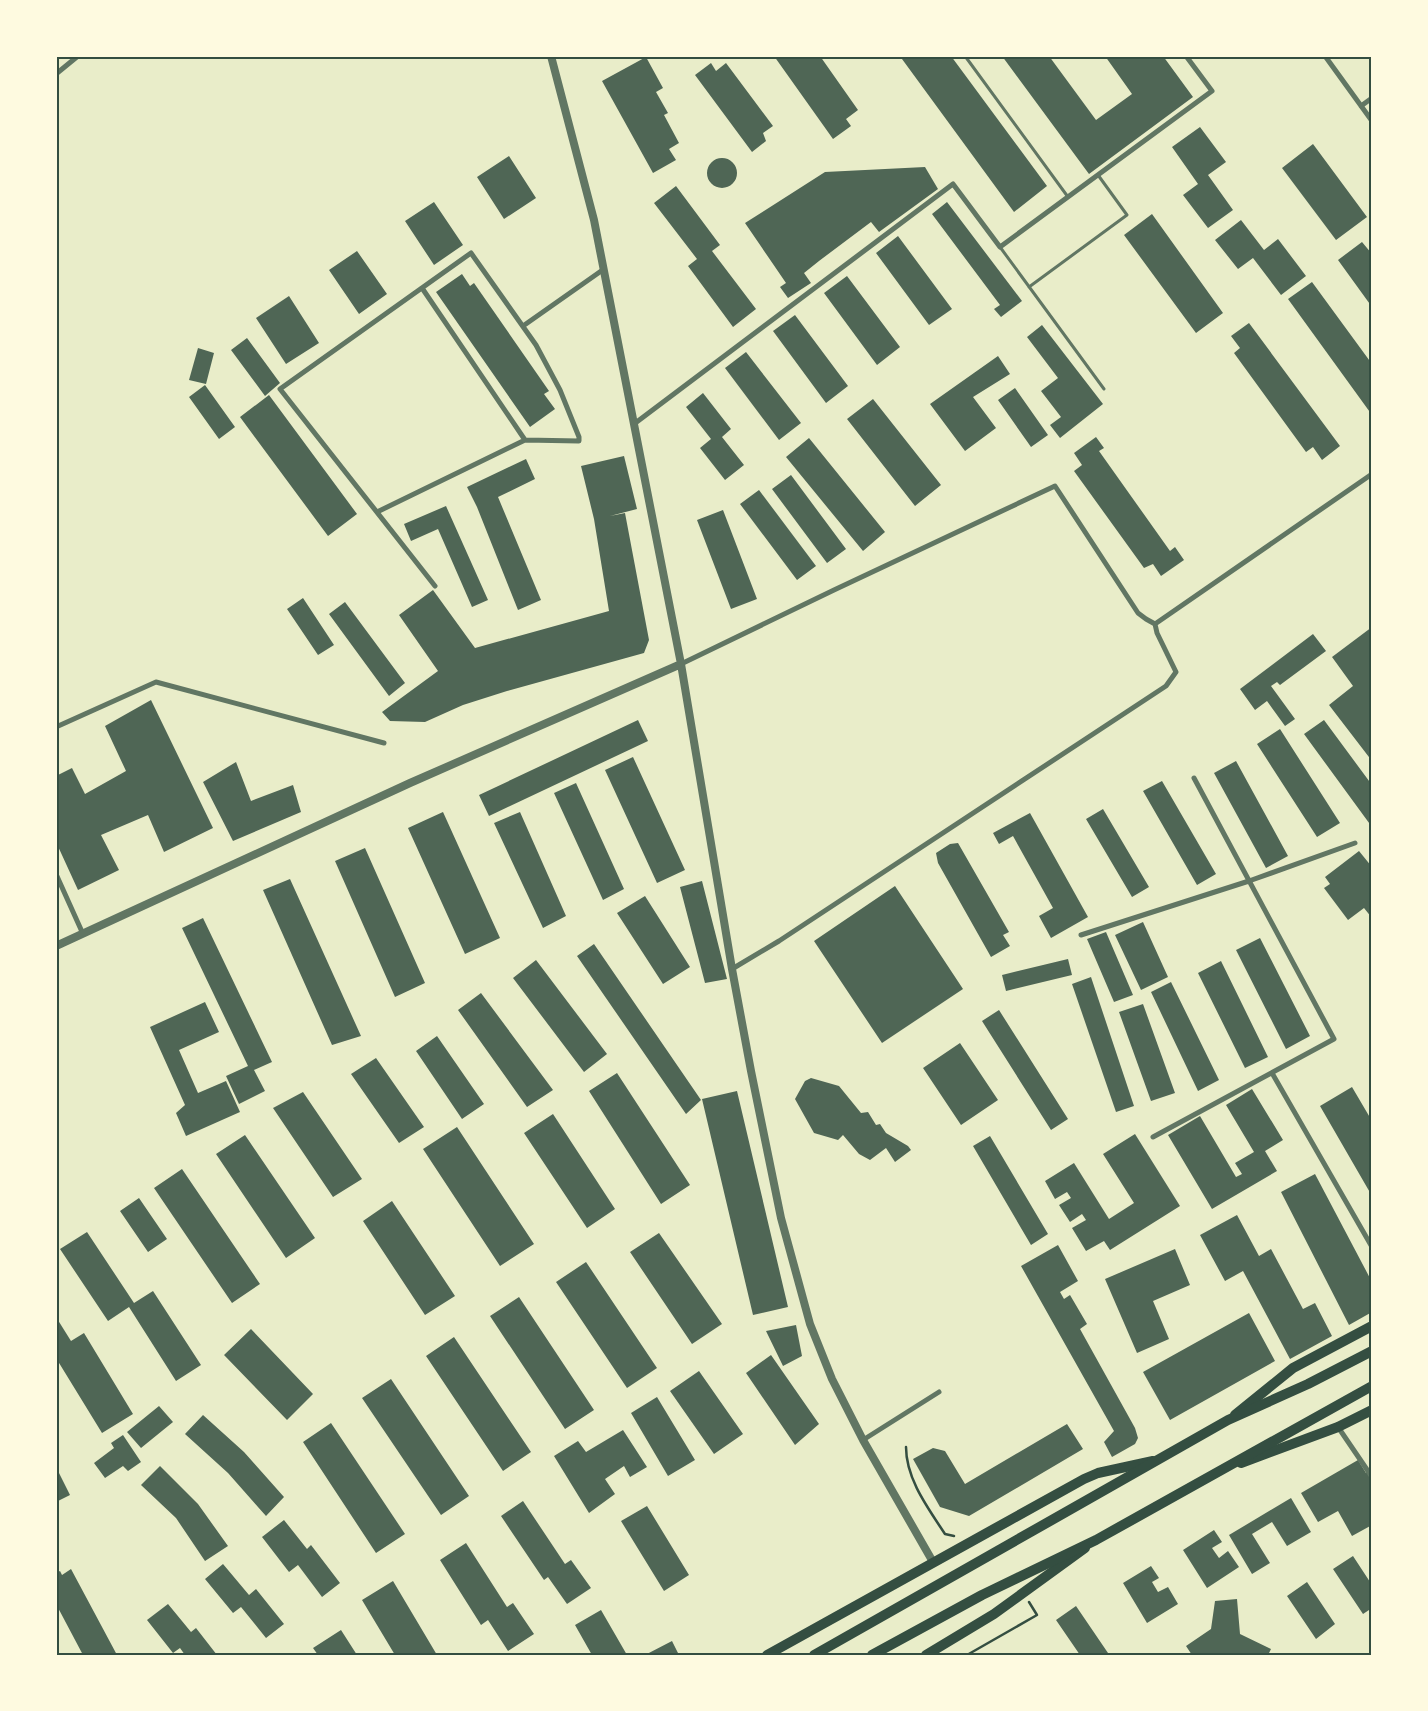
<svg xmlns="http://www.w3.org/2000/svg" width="1428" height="1711" viewBox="0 0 1428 1711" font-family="Inter,sans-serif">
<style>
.building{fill:#4f6655}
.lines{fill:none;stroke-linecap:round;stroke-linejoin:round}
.path{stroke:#344e41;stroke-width:2.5}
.service{stroke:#617663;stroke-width:3}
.minor{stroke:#617663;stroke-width:5}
.tertiary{stroke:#617663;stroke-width:8}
.primary{stroke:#344e41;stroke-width:10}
.trunk{stroke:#344e41;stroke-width:10}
.neatline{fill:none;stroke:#344e41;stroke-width:2}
</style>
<rect width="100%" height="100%" fill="#e9edc9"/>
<!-- building -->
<path class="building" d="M774,56H820L858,110L846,119L851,126L833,139Z
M905,56H951L1047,186L1014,212L902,59Z
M1002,56H1049L1096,120L1132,94L1105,56H1163L1193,97L1089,174Z
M646,57L663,88L656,92L668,113L664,115L679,143L669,149L676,160L653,173L602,81Z
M711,63L716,71L726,63L773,126L763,133L766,141L752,152L695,75Z
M1200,127L1226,162L1208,175L1233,210L1208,228L1183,195L1198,184L1172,147Z
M1313,144L1367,217L1336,240L1282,168Z
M509,156L536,198L504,219L477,177Z
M707 173a15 15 0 1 1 30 0a15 15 0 1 1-30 0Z
M925,167L938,189L879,232L871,222L819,261L804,273L811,283L788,298L780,287L786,283L745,223L825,172Z
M676,186L720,245L712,251L756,309L733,327L688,266L697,259L654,203Z
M434,202L463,245L434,265L405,221Z
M947,202L1022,301L1001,317L994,309L1000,305L932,214Z
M1152,214L1223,313L1196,333L1124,235Z
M1241,220L1264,250L1278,239L1306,276L1281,295L1253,258L1238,269L1215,240Z
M898,236L952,309L929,325L876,253Z
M1362,242L1372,254V307L1338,260Z
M357,251L387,294L359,314L329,270Z
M462,274L470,286L474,283L549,391L544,394L555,409L530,427L436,292Z
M847,276L900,347L877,365L824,293Z
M1312,282L1372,364V415L1288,299Z
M289,296L319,343L286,364L256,318Z
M795,315L848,386L826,403L773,331Z
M1249,323L1340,446L1322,460L1313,447L1306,452L1234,353L1240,348L1231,336Z
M1042,325L1103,404L1060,438L1050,425L1061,417L1041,391L1058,378L1027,337Z
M247,338L280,383L265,396L231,350Z
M198,348L214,353L206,384L189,380Z
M746,352L801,423L779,440L725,368Z
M998,356L1010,374L973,397L996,428L965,451L930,404Z
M205,385L235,427L219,439L189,397Z
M1015,388L1048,435L1031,447L998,400Z
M703,393L731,429L722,437L744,465L725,480L700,448L711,439L686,407Z
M269,395L357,514L328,536L240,417Z
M873,399L941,485L915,506L847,419Z
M1096,437L1104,448L1099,451L1170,551L1175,547L1184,560L1161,576L1153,564L1144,568L1074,471L1082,465L1074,453Z
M809,438L885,532L863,551L786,457Z
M624,456L637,509L610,516L625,513L649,640L644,653L507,691L463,705L425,722L390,721L382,712L438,671L399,615L433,590L475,648L609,611L594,519L581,466Z
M526,459L535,479L498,497L541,600L518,610L477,507L467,487Z
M791,475L846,549L827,563L772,489Z
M759,490L816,566L797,580L740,504Z
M446,506L488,600L472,607L438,529L411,541L404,524Z
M723,510L757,599L731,609L697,520Z
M303,598L334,645L318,655L287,609Z
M345,602L405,683L389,696L329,614Z
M1372,627V761L1329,705L1353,686L1332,657Z
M1313,634L1326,651L1280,685L1277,682L1271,686L1295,719L1285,726L1267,701L1255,710L1240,689Z
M151,700L213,828L164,852L148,815L101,835L119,870L78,890L56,842V776L72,768L85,794L126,771L105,726Z
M638,720L648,741L489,816L479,795Z
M1324,720L1372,785V827L1304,734Z
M1280,729L1340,823L1317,837L1257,744Z
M633,757L685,870L657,883L605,770Z
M1236,761L1288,856L1266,868L1214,773Z
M236,762L251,801L293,785L301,812L233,841L203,782Z
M1162,781L1216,874L1197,885L1143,791Z
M576,783L624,889L603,900L554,793Z
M1103,809L1149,887L1132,897L1086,819Z
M443,812L500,938L465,954L408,828Z
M520,812L566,916L543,928L494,823Z
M1030,813L1088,917L1051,938L1039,916L1053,908L1013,836L999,844L993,833Z
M958,843L1009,932L1003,935L1010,946L991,957L938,863L936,853L950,844Z
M365,848L425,983L395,997L335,861Z
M1359,851L1372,867V918L1364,908L1348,920L1324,888L1330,884L1325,877Z
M290,879L361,1036L332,1045L263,890Z
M702,881L727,979L705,983L680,887Z
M895,886L963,989L882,1043L814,941Z
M645,896L690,967L663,984L617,913Z
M203,918L272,1062L254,1070L265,1091L239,1104L226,1076L248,1066L182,928Z
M1143,922L1168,977L1141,990L1115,935Z
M1106,932L1133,995L1114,1002L1087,939Z
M1260,938L1310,1036L1286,1049L1236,950Z
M594,944L701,1100L686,1114L577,956Z
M1068,959L1072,975L1006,991L1002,975Z
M536,960L607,1054L584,1072L513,978Z
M1221,961L1268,1057L1245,1068L1198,973Z
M1091,977L1134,1106L1116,1112L1072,984Z
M1171,982L1219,1080L1198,1091L1151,992Z
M481,993L553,1090L527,1107L458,1010Z
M205,1002L219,1032L179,1050L198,1093L226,1081L240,1112L186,1136L176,1113L185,1105L150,1027Z
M1143,1004L1175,1093L1151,1101L1119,1012Z
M999,1010L1068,1119L1051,1130L982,1021Z
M437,1036L484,1104L462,1119L416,1051Z
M960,1043L998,1100L961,1125L923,1068Z
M376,1058L424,1127L399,1143L351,1074Z
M617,1073L690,1185L661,1204L589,1091Z
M811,1078L839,1086L861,1113L868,1112L876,1125L880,1124L886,1133L908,1146L911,1150L895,1162L886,1148L870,1160L859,1154L843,1135L838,1140L814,1133L795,1099L805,1081Z
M1352,1087L1372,1121V1196L1320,1106Z
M1252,1089L1283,1140L1265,1151L1277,1171L1212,1209L1168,1135L1200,1116L1236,1177L1242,1174L1235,1163L1254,1152L1226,1105Z
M737,1091L788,1307L753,1315L702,1099Z
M303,1092L362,1179L333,1197L273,1108Z
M553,1114L615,1209L587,1228L524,1133Z
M457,1127L534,1244L500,1266L423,1149Z
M1135,1134L1180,1206L1110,1250L1104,1241L1086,1251L1072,1228L1086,1220L1082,1214L1070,1222L1059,1205L1071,1198L1067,1192L1055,1199L1045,1181L1074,1163L1109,1219L1134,1203L1103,1154Z
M245,1135L315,1238L286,1258L216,1154Z
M990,1136L1048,1234L1031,1245L973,1146Z
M182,1169L260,1284L232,1303L154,1188Z
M1315,1174L1372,1282V1312L1349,1325L1281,1192Z
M139,1198L167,1239L148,1252L120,1211Z
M392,1201L455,1296L425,1315L363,1221Z
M1237,1215L1259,1256L1271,1249L1303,1309L1315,1303L1332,1336L1290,1359L1243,1271L1225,1281L1200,1235Z
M87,1232L134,1303L153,1291L201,1365L176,1381L129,1307L108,1321L60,1249Z
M659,1233L722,1324L692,1344L630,1252Z
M1058,1245L1078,1281L1060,1292L1064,1299L1070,1295L1087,1324L1080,1329L1135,1428L1138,1438L1135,1444L1112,1457L1104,1442L1114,1431L1021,1266Z
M1175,1249L1190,1285L1153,1301L1169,1339L1137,1353L1105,1279Z
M586,1262L657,1368L627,1388L556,1282Z
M519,1297L594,1410L565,1429L490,1316Z
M1249,1313L1275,1361L1170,1420L1143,1372Z
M56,1317L71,1341L84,1333L133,1414L102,1433L56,1358Z
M796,1325L802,1356L783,1366L766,1331Z
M251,1329L313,1394L287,1420L224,1355Z
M454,1337L531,1452L503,1471L426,1356Z
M771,1355L819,1424L795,1445L746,1373Z
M699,1371L743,1434L714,1454L670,1391Z
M391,1379L469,1496L441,1515L362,1398Z
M657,1397L695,1460L668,1476L631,1413Z
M159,1406L173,1422L141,1448L127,1432Z
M203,1415L244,1452L284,1497L266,1516L228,1473L185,1434Z
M331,1423L405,1534L376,1553L303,1442Z
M1067,1424L1083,1449L969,1516L940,1507L913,1459L933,1448L945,1451L965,1484Z
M623,1430L647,1467L630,1477L624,1466L605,1479L615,1494L589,1513L554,1456L578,1441L586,1452Z
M123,1435L141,1462L128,1471L123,1466L105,1478L94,1463L114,1448L111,1443Z
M1358,1460L1366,1473L1367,1472L1372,1479V1525L1352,1536L1338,1511L1318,1522L1301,1493Z
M160,1466L198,1504L228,1546L205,1561L176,1518L141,1485Z
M56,1467L70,1495L56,1502Z
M1291,1498L1311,1532L1287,1546L1272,1522L1252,1534L1270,1563L1252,1574L1229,1535Z
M523,1501L565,1564L571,1560L591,1588L567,1604L548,1577L544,1580L501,1516Z
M647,1506L689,1575L664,1591L621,1521Z
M284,1520L307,1549L311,1545L340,1583L322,1597L298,1565L289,1572L262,1537Z
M1214,1530L1222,1542L1212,1548L1219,1558L1228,1551L1239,1567L1207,1588L1183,1550Z
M466,1543L507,1607L513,1603L534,1634L508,1651L488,1620L481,1625L440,1560Z
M1353,1556L1372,1585V1608L1363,1614L1333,1569Z
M223,1564L249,1595L256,1589L284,1624L266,1638L241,1607L233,1613L205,1579Z
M1151,1566L1159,1578L1152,1582L1158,1592L1168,1587L1178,1604L1147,1623L1123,1583Z
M71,1569L117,1655H83L56,1604V1573L60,1571L62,1575Z
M393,1581L437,1655H395L362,1600Z
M1307,1582L1335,1624L1316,1639L1287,1596Z
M1237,1599L1240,1634L1271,1649L1268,1655H1192L1186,1646L1211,1629L1215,1601Z
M168,1604L191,1632L196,1628L217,1655H185L180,1648L173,1653L147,1620Z
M1076,1606L1108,1653L1106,1655H1080L1056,1620Z
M601,1610L627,1655H592L575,1625Z
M341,1630L357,1655H318L313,1648Z
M672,1641L679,1655H645Z"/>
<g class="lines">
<!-- path -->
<path class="path" d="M906,1447C906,1479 928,1508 945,1534L954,1536
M967,1655L1037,1615L1029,1602"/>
<!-- service -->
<path class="service" d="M965,56L1068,197
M1000,247L1104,389
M1029,287L1127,215L1098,175"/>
<!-- minor -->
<path class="minor" d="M1325,56L1372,121
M56,74L78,56
M1361,106L1372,98
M422,288L525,440
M523,326L604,269
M634,424L953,184L1000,247L1212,91L1186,56
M377,512L525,440L579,441V437L560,390L536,345L471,253L280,389L435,586
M1155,624L1372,474
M681,664L834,590L1055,486L1138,613L1146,619L1155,624
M56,727L156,682L384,743
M56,874L83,934
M1081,935L1249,881L1355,843
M732,969L779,941L1166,686L1176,672L1157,633L1155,624
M1272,1073L1372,1247
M1153,1137L1334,1039L1194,778
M1338,1427L1372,1477
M863,1440L939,1392"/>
<!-- tertiary -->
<path class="tertiary" d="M551,56L594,220L681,664L732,969L751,1071L781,1218L810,1324L832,1379L863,1440L933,1562
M56,946L410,783L681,664"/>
<!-- primary -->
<path class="primary" d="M1235,1415L1293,1368L1372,1326
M1241,1463L1338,1427L1372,1410
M767,1655L1084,1479L1098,1473L1153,1461
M926,1655L994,1614L1085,1548"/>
<!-- trunk -->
<path class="trunk" d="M814,1655L1228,1420L1308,1384L1372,1351
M872,1655L982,1595L1096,1540L1372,1386"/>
</g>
<!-- border -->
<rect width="1428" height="1711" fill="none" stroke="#fefae0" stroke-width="115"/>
<rect x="58" y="58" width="1312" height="1596" class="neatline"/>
</svg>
